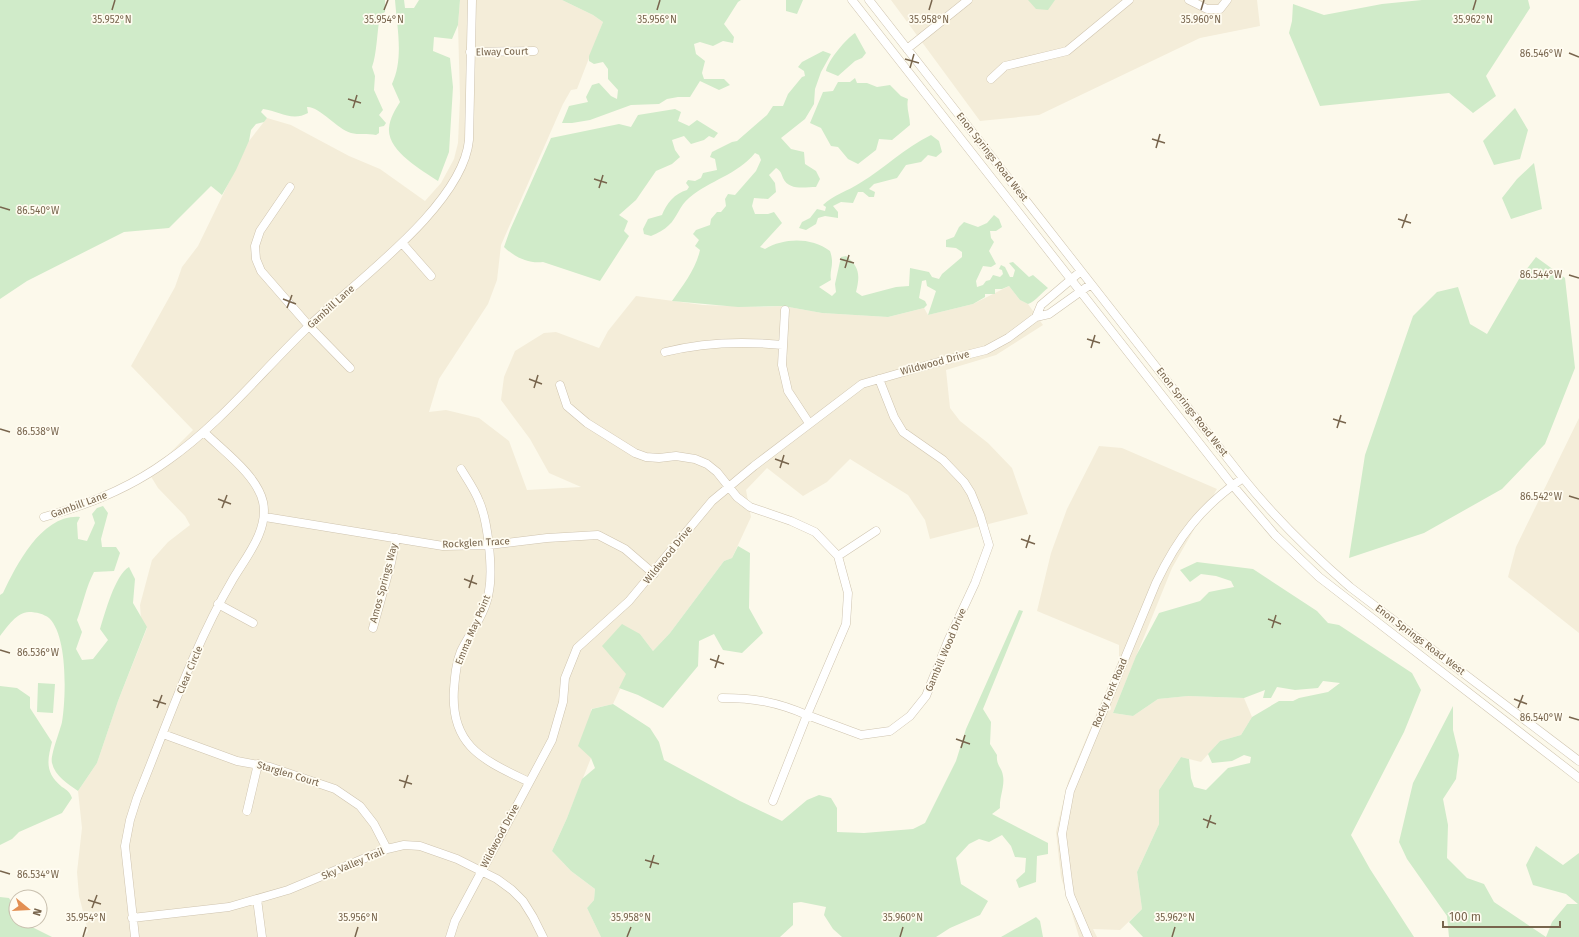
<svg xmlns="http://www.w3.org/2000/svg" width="1579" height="937" viewBox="0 0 1579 937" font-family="'Fira Sans',sans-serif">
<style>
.residential{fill:#f4edd9}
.green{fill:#d0ebc9}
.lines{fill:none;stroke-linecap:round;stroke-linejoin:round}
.minor-casing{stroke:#cfc4af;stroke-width:9}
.minor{stroke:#fff;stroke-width:8}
.ticks{fill:none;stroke:#78654d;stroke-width:1.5}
.labels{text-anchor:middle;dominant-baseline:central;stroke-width:3.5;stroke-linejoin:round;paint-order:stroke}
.street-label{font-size:10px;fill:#78654d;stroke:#fffcf1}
.ticks-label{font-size:10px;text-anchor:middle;fill:#78654d;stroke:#fffcf1;stroke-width:3.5;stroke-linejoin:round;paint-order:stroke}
</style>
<rect width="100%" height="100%" fill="#fcf9eb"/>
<!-- residential -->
<path class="residential" d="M460,0H562L593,15L603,22L577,89L571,90L563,104L501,245L497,280L488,304L439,379L429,412L446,410L479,418L509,441L527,490L581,487L549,473L530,439L501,400L504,377L515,351L544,333L556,332L599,348L608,331L636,296L703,305L762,307L783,306L822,313L888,317L924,308L928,315L973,304L1009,286L1020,300L1028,304L1043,325L996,355L946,370L950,408L960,421L988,443L1012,468L1028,514L930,539L925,520L908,495L850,459L827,482L803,496L767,468L746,490L751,517L732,558L724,561L670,633L653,651L640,634L603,646L627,674L613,704L591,709V758L567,818L552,851L571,871L595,889L594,900L587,908L601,937H83L88,931L79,896L77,872L82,828L78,791L97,763L118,701L147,628L141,619L140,605L152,560L168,542L190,525L185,516L158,488L147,470L169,454L193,430L131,366L175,287L182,267L198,246L249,141L267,118L291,125L349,156L380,169L425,201L441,183L454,159L458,143L460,98L458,25Z
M891,0H1257L1260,26L1200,38L1039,115L980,121Z
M1579,418V633L1508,577L1516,547Z
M1099,446L1122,448L1217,489L1172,568L1113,713L1133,716L1158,699L1188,696L1244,698L1252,717L1241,735L1220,741L1201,762L1181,757L1159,790V824L1137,872L1142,909L1120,930L1093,929L1097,937H1079L1061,877L1056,832L1068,782L1119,660V645L1037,611L1051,553L1067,509Z"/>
<!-- green -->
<path class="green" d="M0,0H385V12L380,15C377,31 377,53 372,67L375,76L374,90L383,110L379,115L386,123L384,126L379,127V133L376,135C368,133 358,135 351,133C337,129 319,106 307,107L308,113C292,122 279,111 263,109L261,112L267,118L264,122L256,124L251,130L249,141L236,170L222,195L211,186L169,228L124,232L27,281L0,299Z
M395,0H404L405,8H414L419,0H460L458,25L452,39L434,37L433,51L450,58L453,87L449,152L438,181C422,170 387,151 389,128C390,118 395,110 400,102L392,84C404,59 397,27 395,0Z
M562,0H741L738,2L724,24L734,37L733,43L723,41L713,46L700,42L694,44L696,54L705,61L702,73L704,79H724L730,85L719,90L700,81L690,97H678L667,99L659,104L631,105L590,120L572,123H562L569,106L588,102L586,97L592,85L599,83L611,96L617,99L618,90L608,79V69L603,62L594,64L589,61V56L603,22L593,15Z
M786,0H803L797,14L786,11Z
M1028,0H1055L1048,10L1036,9Z
M1422,0H1528L1530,8L1486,76L1496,96L1473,113L1449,93L1320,106L1289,33L1292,21L1293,4L1324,15L1382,4Z
M855,33L866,53L862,58L855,61L838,76L826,71C828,60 846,39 855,33Z
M823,51L831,54L821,72L815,89L814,104L805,119L781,138L791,149L804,152L805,164L816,171L820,179L816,187C805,187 789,191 783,178C781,173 781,171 776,168L769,175L775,183L776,192L768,199L754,198L752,206L755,214H768L774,212L782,223L760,247L765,249C784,238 811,237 830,251C835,266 829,269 831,280L819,287L832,296L836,292L835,284L841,257L846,256C860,267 860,276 856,292L862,296L896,287L909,286L910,268L929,272L932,277L939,279L942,274L962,257V252L956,248L946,247V240L954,237L959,227L964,222L978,227L987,223L994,215L999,219L1002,227L996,231H990L991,238L994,242L989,251L996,264L991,267L983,266L976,281L977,287L983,285L986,281L990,280L993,275L1000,277L1003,274L1002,270L999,269L1001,265L1005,267L1010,277H1013L1015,270L1009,263L1013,262L1029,277L1033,275L1048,288C1041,293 1036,301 1028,304L1020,300L1009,286L1002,289H995V294H985V297L973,304L928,315L936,291L927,286L926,280L922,281L919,298L925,301L927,305L924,308L888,317L822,313L783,306L738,307L672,301C683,285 696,269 700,250L695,246L699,240L693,234L696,230L710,225L711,219L717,212H721L726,206L725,199L728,194L735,195L756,171L761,160L759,155L755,153C737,175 710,180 689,198C680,205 676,219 669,225C664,230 658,233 651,236L644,234L643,229L648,219L662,215C666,204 675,193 687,190L689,187L686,183L688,180L695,181L701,178L703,173L717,170L715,159L710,157L712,152L732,142L737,141L767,115L773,106H783L788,94L802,77L805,76L804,71L798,67L802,62Z
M855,78L857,83H867L877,87L890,85L901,96L908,99C906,108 910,116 910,125L892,140L879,139L876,150L858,164L848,159L838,147L831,146L821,128L810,123L823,92L833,91L838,82H850Z
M1515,108L1528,130L1520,159L1494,165L1483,141Z
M675,109L681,112L678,121L689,126L697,120L718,133L714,138L709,136L704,140L691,144L684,136L672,140L675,150L680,157L672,164L656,171L636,200L619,215L628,221L624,231L629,236L600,281L543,262C529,264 514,257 504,247L510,230L551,138L619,124L631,127L638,115Z
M931,135L939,141L942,152L936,157L928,155L921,162L906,165L897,178L874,184L869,189L875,192L874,197H869L863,192H858L853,203L841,202L833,206L838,212V218L825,216L818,218L816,224L806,230L799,228L802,222L810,218L817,209L825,211L826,207L823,205C833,195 848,191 860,183C885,168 904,148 931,135Z
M1534,163L1542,209L1511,219L1502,198L1517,179Z
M1536,257L1565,278L1575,368L1545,444L1502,489L1424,533L1349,558L1365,455L1413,316L1437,292L1458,287L1470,324L1487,334L1519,279Z
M103,506L108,513L101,539L102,547H116L120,553L114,571L94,572C86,587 83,604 77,620L82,632L76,649L82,660L93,659L108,640L100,629C105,613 115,575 129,567L135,579L133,603L147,627L118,701L97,763L78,791C68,784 55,776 52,763C50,756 60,731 62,722C66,698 68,636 49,618C44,614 36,612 29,612C17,612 7,627 0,636V595L3,593C17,564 42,514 80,517L77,523L78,539L87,541L95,523L92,514L97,508Z
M738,546L750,553L749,608L763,633L742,653L723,650L714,634L699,641L698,666L663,708L638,695L619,688L626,674L602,646L622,624L640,634L653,651L670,633L724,561L732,558Z
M1197,562L1253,569L1317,611L1328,623L1339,625L1412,673L1421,690L1404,732L1351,835L1370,869L1414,937H1143L1129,922L1142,909L1137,872L1159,824V790L1181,757L1189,759L1191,778L1194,787L1206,790L1228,768L1250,763L1251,757L1244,755L1232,761L1212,763L1208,754L1220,741L1241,735L1252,717L1279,701H1293L1299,698L1328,692L1340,683L1323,681L1318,688L1295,690L1277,687L1271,698H1263L1265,690L1244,698L1188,696L1158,699L1133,716L1113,713L1136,656L1159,613L1200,601L1209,592L1234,587L1231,581L1216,576L1201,574L1190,582L1180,570Z
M1019,610L1023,611L983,709L991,722L990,744L997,755C996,766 1002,767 1003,776C1005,786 999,798 1000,808L992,814L1048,843V854L1037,856L1036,882L1019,888L1016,880L1025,872L1026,858L1015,857L1011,846L1002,835L989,842L979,839L969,844L956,858L961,884L988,901L980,915L950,928L936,937H842L833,929L824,915L826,907L801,902L793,903V925L780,937H601L587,908L594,900L595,889L571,871L552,851L567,818L582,779L595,768L591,758L578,746L592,709L613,704L650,728L659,742L664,760L740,801L782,821L807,800L819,795L831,798L837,808V832L864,833L913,829L925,823L956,761L966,729Z
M38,683L55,684L53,713L37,712Z
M0,686L17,688L30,697V708L52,742C47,761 45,773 62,787C67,790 70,792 72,798L62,813L19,832L12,839L0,845Z
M1453,706V730L1459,755L1456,779L1443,799L1448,825L1447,858L1467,878L1484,884L1494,902L1546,937L1552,922L1567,904H1578L1566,894L1533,885L1526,865L1536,846L1563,865L1579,853V937H1449L1447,916L1407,859L1399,842L1413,783Z
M0,897L9,898L16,910V921H26L32,927L52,937H0Z
M1036,917L1040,921L1043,937H1001Z"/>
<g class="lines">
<defs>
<path id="minor" d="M852,0L1229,481L1275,535L1319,577L1579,778
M869,0L1243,478C1275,518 1311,553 1350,587L1579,761
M1189,0L1207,9H1220L1227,0
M907,49L968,0
M470,52L534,51
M991,79L1005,66L1067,51L1129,0
M290,187L260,231L255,246L256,259L261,271L309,326L350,368
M402,243L431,276
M785,310L782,365L788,391L809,423
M1036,317L1041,305L1081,271
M665,352C704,342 743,341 783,345
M560,385L567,406L587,423L635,453L646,457L659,458L676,456L695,459L707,464L717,472L737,497L750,507L791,521L815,532L838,556L848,593L846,624L807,715L861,735L890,731L910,716L926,696L948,641L975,583L989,545L980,515L971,493L964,482L943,460L903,432L894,417L879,379
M461,469C467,479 475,490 479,501C488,521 493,569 489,591C486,613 471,631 461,651C456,663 455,676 454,689C450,747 484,760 529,782
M44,517C88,505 130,488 167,461C220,424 262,371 309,326C355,282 463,205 469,140L472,0
M265,517L443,546L489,545L547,538L598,535L625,549L654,574
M838,556L876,531
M218,604L253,623
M373,628L391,563L396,538
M722,698C754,698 777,702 807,715L773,801
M163,734L237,761L270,767L335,789L360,806L374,824L387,849
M247,811L258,764
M257,899L262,937
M132,918L229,907L288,890L387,849L404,845L420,846L457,859L497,879L512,890L523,901L533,917L543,937
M135,937L125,846L130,820L137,798C167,725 193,647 233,579C246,557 269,530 263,502C257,475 223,451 204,432
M450,937L455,921L552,740L563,702L565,678L577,648L629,601L712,501L754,466L862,384L942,361L986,350L1008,338L1036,317L1049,314L1091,284
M1088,937L1070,895L1068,881L1062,834L1070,791L1156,583C1178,537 1201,507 1243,478"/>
</defs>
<!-- minor casing -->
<use href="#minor" class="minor-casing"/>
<!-- minor -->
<use href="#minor" class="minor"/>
</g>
<!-- ticks -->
<path class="ticks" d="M112,10L115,0M384,10L388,0M657,10L660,0M929,10L932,0M1201,10L1204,0M1473,10L1476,0M1569,53L1579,57M905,59L919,63M910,68L914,54M348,99L361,103M353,108L357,95M1152,139L1165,143M1156,148L1160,134M594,179L607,183M599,188L603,175M0,207L10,210M1398,219L1411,223M1402,228L1407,214M840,259L854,263M845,268L849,255M1569,275L1579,278M283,299L296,304M287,308L292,295M1087,339L1100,343M1091,348L1095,335M529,379L542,384M534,388L538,375M1333,419L1346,423M1337,428L1341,415M0,429L10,432M775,459L789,464M780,468L784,455M1569,496L1579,499M218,499L231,504M222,508L227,495M1021,539L1035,544M1026,548L1030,535M464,579L477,584M469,588L473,575M1268,619L1281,624M1272,628L1276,615M0,650L10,653M710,659L724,664M715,668L719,655M1514,699L1527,704M153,700L166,704M157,708L162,695M1518,708L1523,695M1569,717L1579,720M956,739L970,744M961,748L965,735M399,780L412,784M404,788L408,775M1203,819L1216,824M1207,828L1211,815M645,860L659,864M650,868L654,855M0,871L10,874M88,900L101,904M92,908L97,895M83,937L86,927M355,937L358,927M627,937L631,927M900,937L903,927M1172,937L1175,927"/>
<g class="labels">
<!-- street labels -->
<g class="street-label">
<text transform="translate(502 52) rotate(-1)">Elway Court</text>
<text transform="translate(992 157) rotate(52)">Enon Springs Road West</text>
<text transform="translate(331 307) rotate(-42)">Gambill Lane</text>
<text transform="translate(935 363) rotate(-15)">Wildwood Drive</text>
<text transform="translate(1192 412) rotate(52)">Enon Springs Road West</text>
<text transform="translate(79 505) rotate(-20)">Gambill Lane</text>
<text transform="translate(476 543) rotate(-3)">Rockglen Trace</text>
<text transform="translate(668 555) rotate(-51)">Wildwood Drive</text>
<text transform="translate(384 583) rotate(-75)">Amos Springs Way</text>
<text transform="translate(473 630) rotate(-67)">Emma May Point</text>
<text transform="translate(1420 640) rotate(37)">Enon Springs Road West</text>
<text transform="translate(946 650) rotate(-67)">Gambill Wood Drive</text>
<text transform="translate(190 670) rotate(-67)">Clear Circle</text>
<text transform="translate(1110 693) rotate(-67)">Rocky Fork Road</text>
<text transform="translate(288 774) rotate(17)">Starglen Court</text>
<text transform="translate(500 836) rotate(-62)">Wildwood Drive</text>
<text transform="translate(353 864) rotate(-23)">Sky Valley Trail</text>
</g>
</g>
<g class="ticks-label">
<text x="112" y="23">35.952°N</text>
<text x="384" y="23">35.954°N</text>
<text x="657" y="23">35.956°N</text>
<text x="929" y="23">35.958°N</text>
<text x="1201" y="23">35.960°N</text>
<text x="1473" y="23">35.962°N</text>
<text x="1541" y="57">86.546°W</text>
<text x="38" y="214">86.540°W</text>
<text x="1541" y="278">86.544°W</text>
<text x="38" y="435">86.538°W</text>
<text x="1541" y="500">86.542°W</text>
<text x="38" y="656">86.536°W</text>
<text x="1541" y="721">86.540°W</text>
<text x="38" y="878">86.534°W</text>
<text x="86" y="921">35.954°N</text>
<text x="358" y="921">35.956°N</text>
<text x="631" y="921">35.958°N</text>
<text x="903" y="921">35.960°N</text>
<text x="1175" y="921">35.962°N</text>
</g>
<!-- north arrow -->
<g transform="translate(28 909) rotate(108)"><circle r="19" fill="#fffcf1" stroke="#c9c0af"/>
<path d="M0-3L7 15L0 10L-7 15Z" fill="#e38f53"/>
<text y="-6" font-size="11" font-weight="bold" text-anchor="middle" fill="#78654d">N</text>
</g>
<!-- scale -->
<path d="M1443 921v6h117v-6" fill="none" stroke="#78654d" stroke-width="2"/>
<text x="1449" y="921" font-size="12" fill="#78654d" stroke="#fffcf1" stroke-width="3" paint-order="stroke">100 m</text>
</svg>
